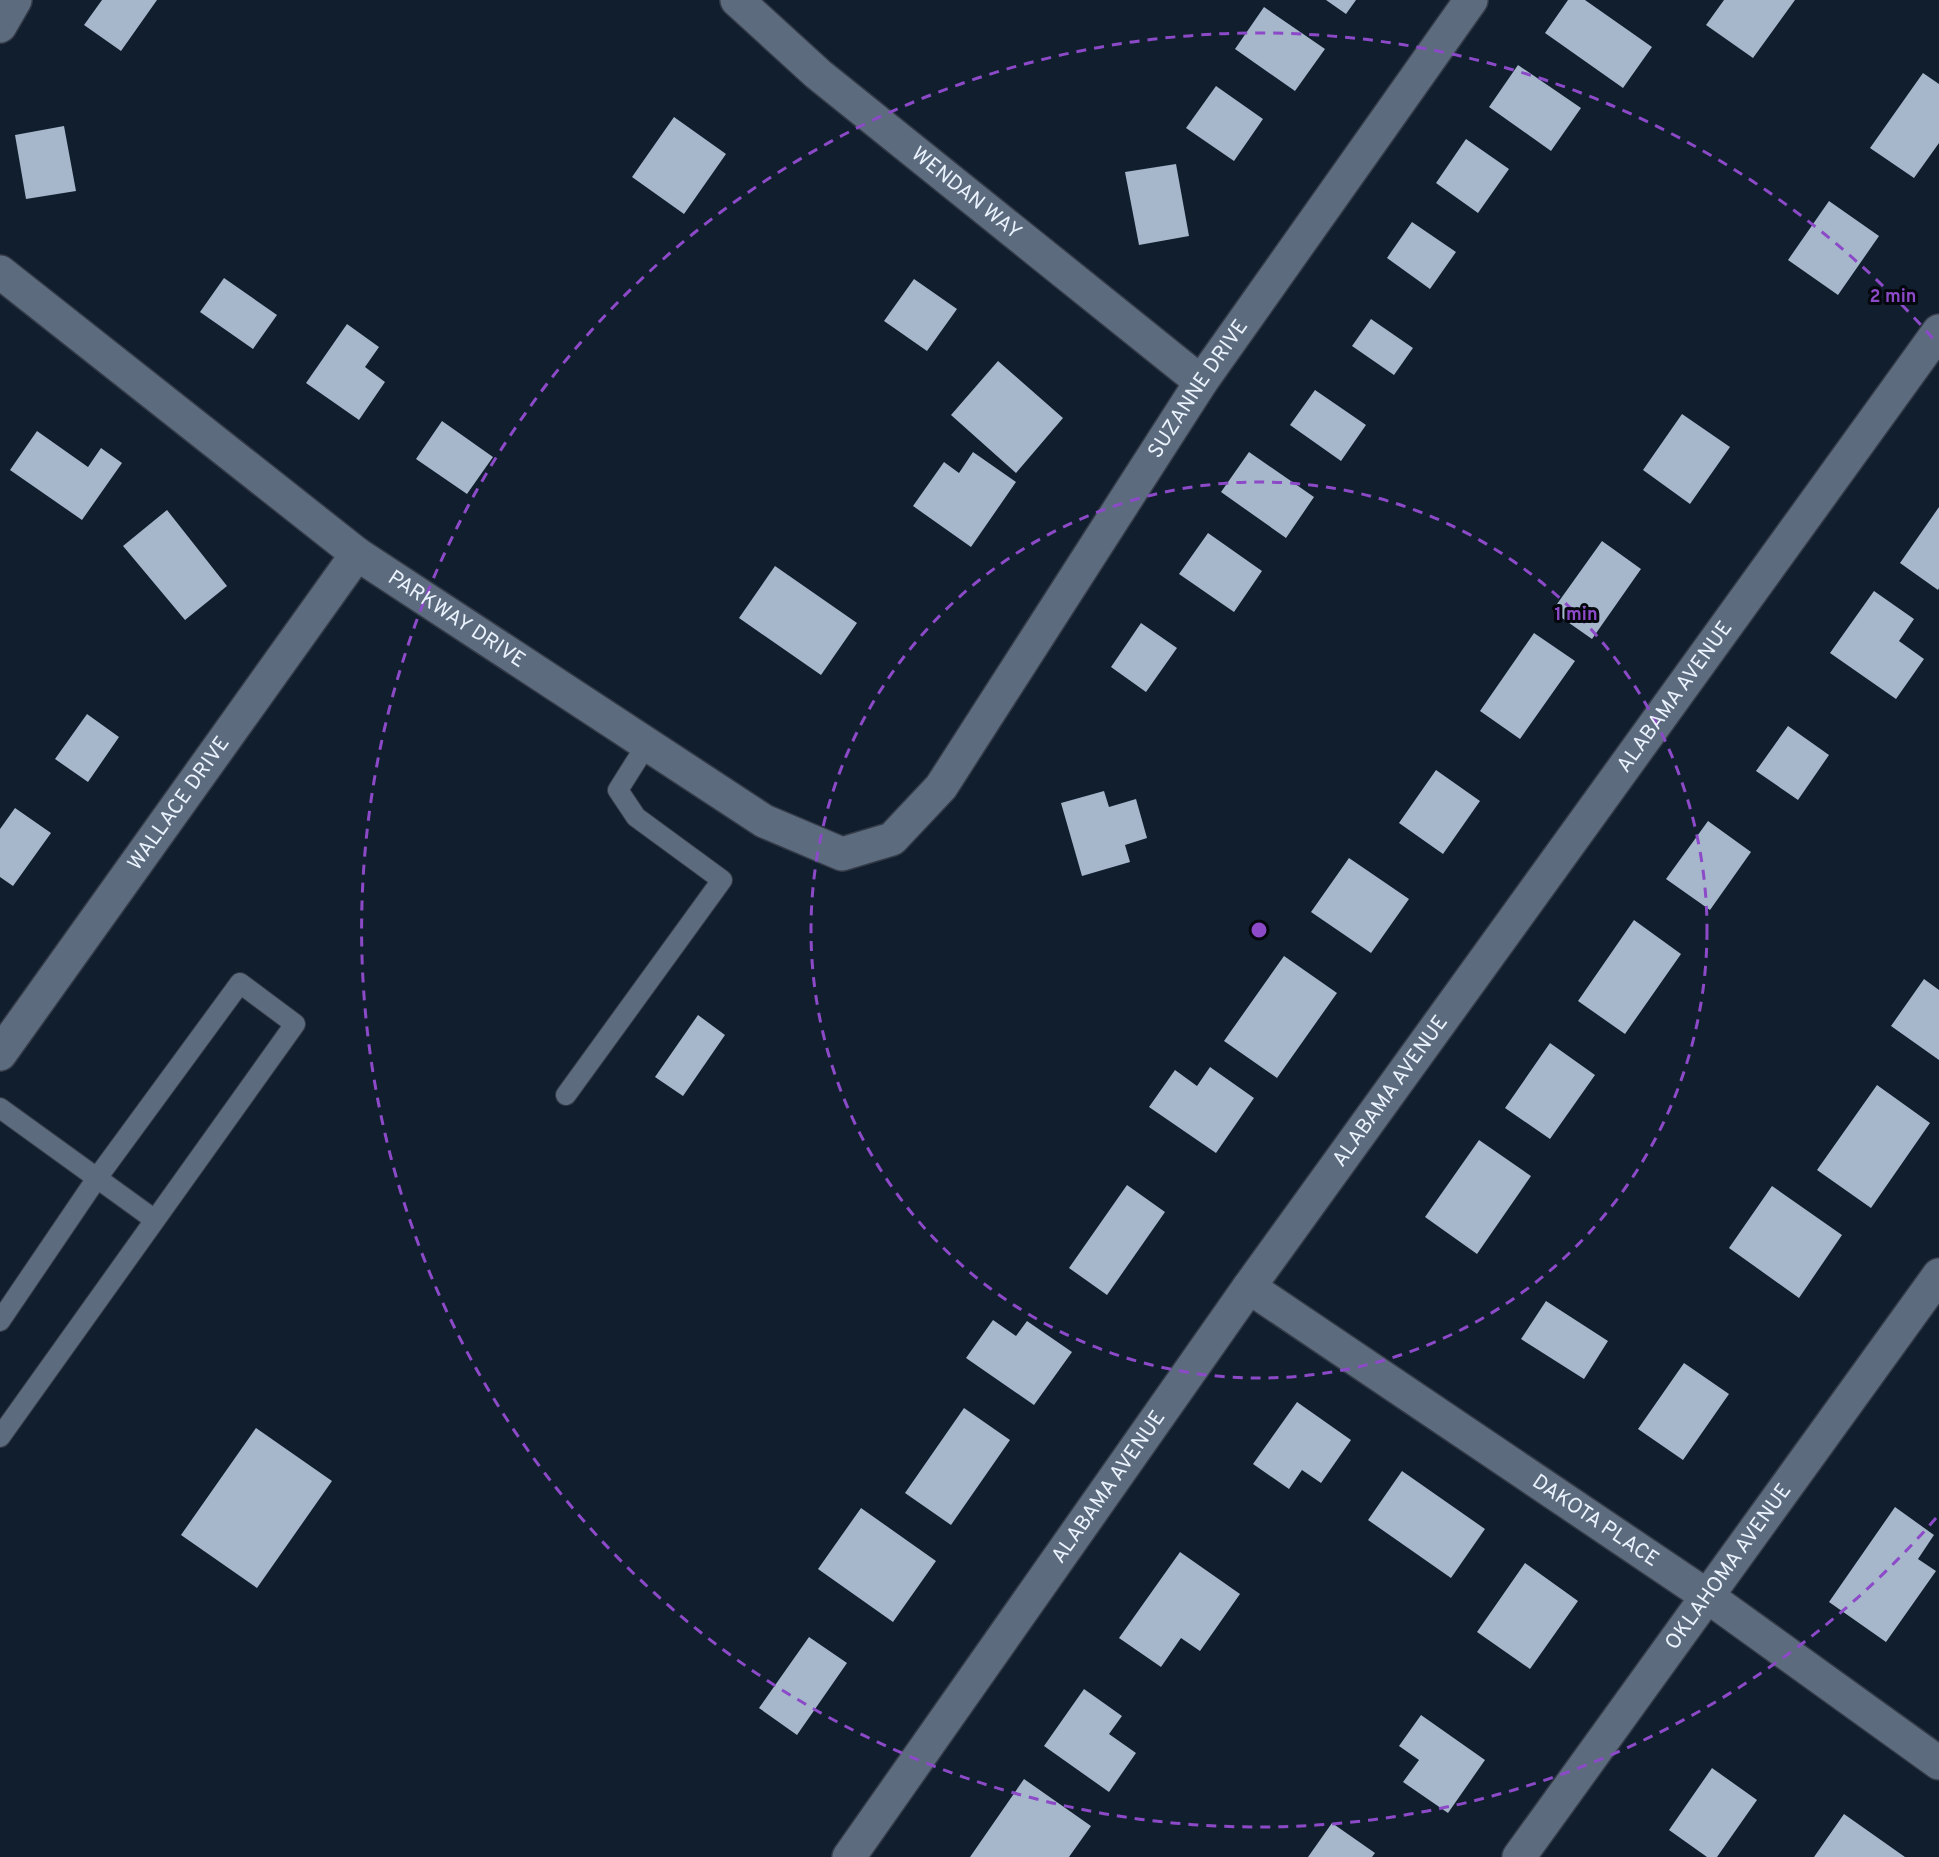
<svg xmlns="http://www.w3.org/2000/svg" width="1939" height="1857" viewBox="0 0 1939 1857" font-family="Overpass,sans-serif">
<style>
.building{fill:#a6b6cb}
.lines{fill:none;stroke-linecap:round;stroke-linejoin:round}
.service-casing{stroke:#343b48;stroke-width:22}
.minor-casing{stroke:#343b48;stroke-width:36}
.service{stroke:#5d6b7e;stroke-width:20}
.minor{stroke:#5d6b7e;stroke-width:33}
.ring{fill:none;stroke:#8c4ac8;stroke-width:3;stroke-dasharray:10 8}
.labels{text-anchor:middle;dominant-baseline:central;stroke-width:6;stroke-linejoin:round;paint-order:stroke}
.street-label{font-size:21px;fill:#e9f2fd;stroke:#04080e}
.centre{fill:#8c4ac8;stroke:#04080e;stroke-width:3}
.ring-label{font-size:18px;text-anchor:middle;font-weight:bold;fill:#8c4ac8;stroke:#04080e;stroke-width:6;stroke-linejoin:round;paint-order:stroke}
</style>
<rect width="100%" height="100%" fill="#111e2d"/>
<!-- building -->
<path class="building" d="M102,0H157L121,51L84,25Z
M1326,0H1356L1346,14Z
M1568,0H1585L1652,47L1623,88L1545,33Z
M1724,0H1795L1753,58L1706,25Z
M1264,7L1325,49L1295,91L1235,49Z
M1518,65L1581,108L1551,151L1489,107Z
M1923,73L1939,84V143L1914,178L1870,148Z
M1216,86L1263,119L1234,161L1186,128Z
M674,117L726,154L684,214L632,177Z
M64,126L76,191L26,199L15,135Z
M1466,139L1509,169L1478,213L1436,183Z
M1176,164L1189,236L1139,245L1125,172Z
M1829,201L1879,236L1838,295L1788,260Z
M1412,222L1456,252L1430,289L1387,258Z
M224,278L277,315L253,349L200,312Z
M914,279L957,309L927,351L884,321Z
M1371,319L1413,348L1394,375L1352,346Z
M347,324L379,347L365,367L385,382L359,420L306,383Z
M998,361L1063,418L1016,473L951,415Z
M1315,390L1366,425L1341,461L1290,425Z
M1682,414L1730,447L1690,504L1643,470Z
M442,421L493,457L467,494L416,459Z
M37,431L88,467L101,448L122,463L82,520L10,470Z
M973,452L1016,482L971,547L913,506L944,462L959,473Z
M1249,452L1314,497L1286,538L1221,492Z
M1939,507V588L1938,590L1900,563Z
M167,510L227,586L185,620L123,546Z
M1208,533L1262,571L1234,612L1179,574Z
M1602,541L1641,569L1592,639L1552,611Z
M775,566L857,623L821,675L739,618Z
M1874,591L1914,619L1899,641L1924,659L1896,699L1830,653Z
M1141,623L1177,648L1146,692L1111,667Z
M1534,633L1575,661L1520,739L1480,711Z
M87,714L119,737L88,782L55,759Z
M1788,726L1829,755L1798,800L1756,771Z
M1436,770L1480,801L1443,854L1399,823Z
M1104,791L1109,807L1136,799L1147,838L1125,845L1130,862L1082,876L1061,803Z
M15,808L51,833L13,886L0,877V829Z
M1708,821L1751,852L1710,910L1666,879Z
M1349,858L1409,899L1371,953L1311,912Z
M1634,920L1681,954L1625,1034L1578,1001Z
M1284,956L1337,993L1277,1078L1224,1041Z
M1924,979L1939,990V1060L1891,1026Z
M698,1015L725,1035L683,1096L655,1077Z
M1550,1043L1595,1075L1550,1139L1505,1108Z
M1210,1067L1254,1098L1216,1153L1149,1107L1175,1070L1197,1086Z
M1877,1085L1930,1123L1871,1208L1817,1170Z
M1479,1140L1531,1176L1477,1254L1425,1217Z
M1127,1185L1165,1212L1107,1295L1069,1268Z
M1772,1186L1842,1235L1799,1298L1729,1248Z
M1546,1301L1608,1341L1584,1379L1521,1339Z
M993,1320L1016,1336L1027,1321L1072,1352L1034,1405L966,1358Z
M1684,1363L1729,1394L1683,1460L1638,1429Z
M1297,1402L1351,1440L1321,1483L1302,1470L1289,1489L1253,1464Z
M964,1408L1010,1440L951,1525L905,1493Z
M256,1428L332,1481L257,1588L181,1535Z
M1402,1471L1485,1529L1451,1578L1368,1520Z
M1895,1507L1934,1535L1918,1559L1936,1571L1886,1642L1829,1602Z
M861,1508L936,1561L893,1622L818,1569Z
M1180,1552L1240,1594L1200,1651L1181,1638L1161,1667L1119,1638Z
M1525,1563L1578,1601L1530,1669L1477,1632Z
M809,1637L847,1663L797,1735L759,1708Z
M1084,1689L1122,1716L1109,1734L1136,1753L1109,1792L1044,1746Z
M1421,1715L1485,1760L1448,1813L1403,1782L1419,1760L1399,1746Z
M1712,1768L1757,1800L1717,1857H1707L1669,1830Z
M1024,1779L1091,1826L1069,1857H970Z
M1844,1814L1905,1857H1814Z
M1332,1823L1375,1853L1372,1857H1308Z"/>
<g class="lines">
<defs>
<path id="service" d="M566,1095L722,880L636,817L618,790L647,744
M0,1108L155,1220
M0,1321L97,1178L240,983L295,1024L0,1437"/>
<g id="minor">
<path id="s1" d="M737,0L818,74L1201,382"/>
<path d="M0,26L15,0"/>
<path id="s2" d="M0,272L357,554L764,821L842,854L892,839L941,787L1201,382L1471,0"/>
<path id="s3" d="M0,1054L357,554"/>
<path id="s4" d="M1249,1287L1707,1596L1939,1763"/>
<path id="s5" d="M849,1857L1249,1287L1939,331"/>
<path id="s6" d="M1519,1857L1939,1275"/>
</g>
</defs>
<!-- service casing -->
<use href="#service" class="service-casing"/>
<!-- minor casing -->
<use href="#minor" class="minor-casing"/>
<!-- service -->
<use href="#service" class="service"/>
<!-- minor -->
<use href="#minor" class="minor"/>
</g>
<!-- distance rings -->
<g class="ring">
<circle cx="1259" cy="930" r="448"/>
<path d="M1936 1518A897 897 0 1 1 1936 342"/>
</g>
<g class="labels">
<!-- street labels -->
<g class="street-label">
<text stroke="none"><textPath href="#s1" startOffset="300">WENDAN WAY</textPath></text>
<text stroke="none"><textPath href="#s2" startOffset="1624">SUZANNE DRIVE</textPath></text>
<text stroke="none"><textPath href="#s2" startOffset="574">PARKWAY DRIVE</textPath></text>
<text stroke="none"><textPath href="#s5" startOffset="1424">ALABAMA AVENUE</textPath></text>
<text stroke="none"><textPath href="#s3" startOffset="308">WALLACE DRIVE</textPath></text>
<text stroke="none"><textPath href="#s5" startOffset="938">ALABAMA AVENUE</textPath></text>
<text stroke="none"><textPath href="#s5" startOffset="452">ALABAMA AVENUE</textPath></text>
<text stroke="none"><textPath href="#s4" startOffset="418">DAKOTA PLACE</textPath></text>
<text stroke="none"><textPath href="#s6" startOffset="358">OKLAHOMA AVENUE</textPath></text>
</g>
</g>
<circle cx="1259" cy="930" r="9" class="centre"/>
<g class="ring-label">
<text x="1893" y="302">2 min</text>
<text x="1576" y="620">1 min</text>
</g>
</svg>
